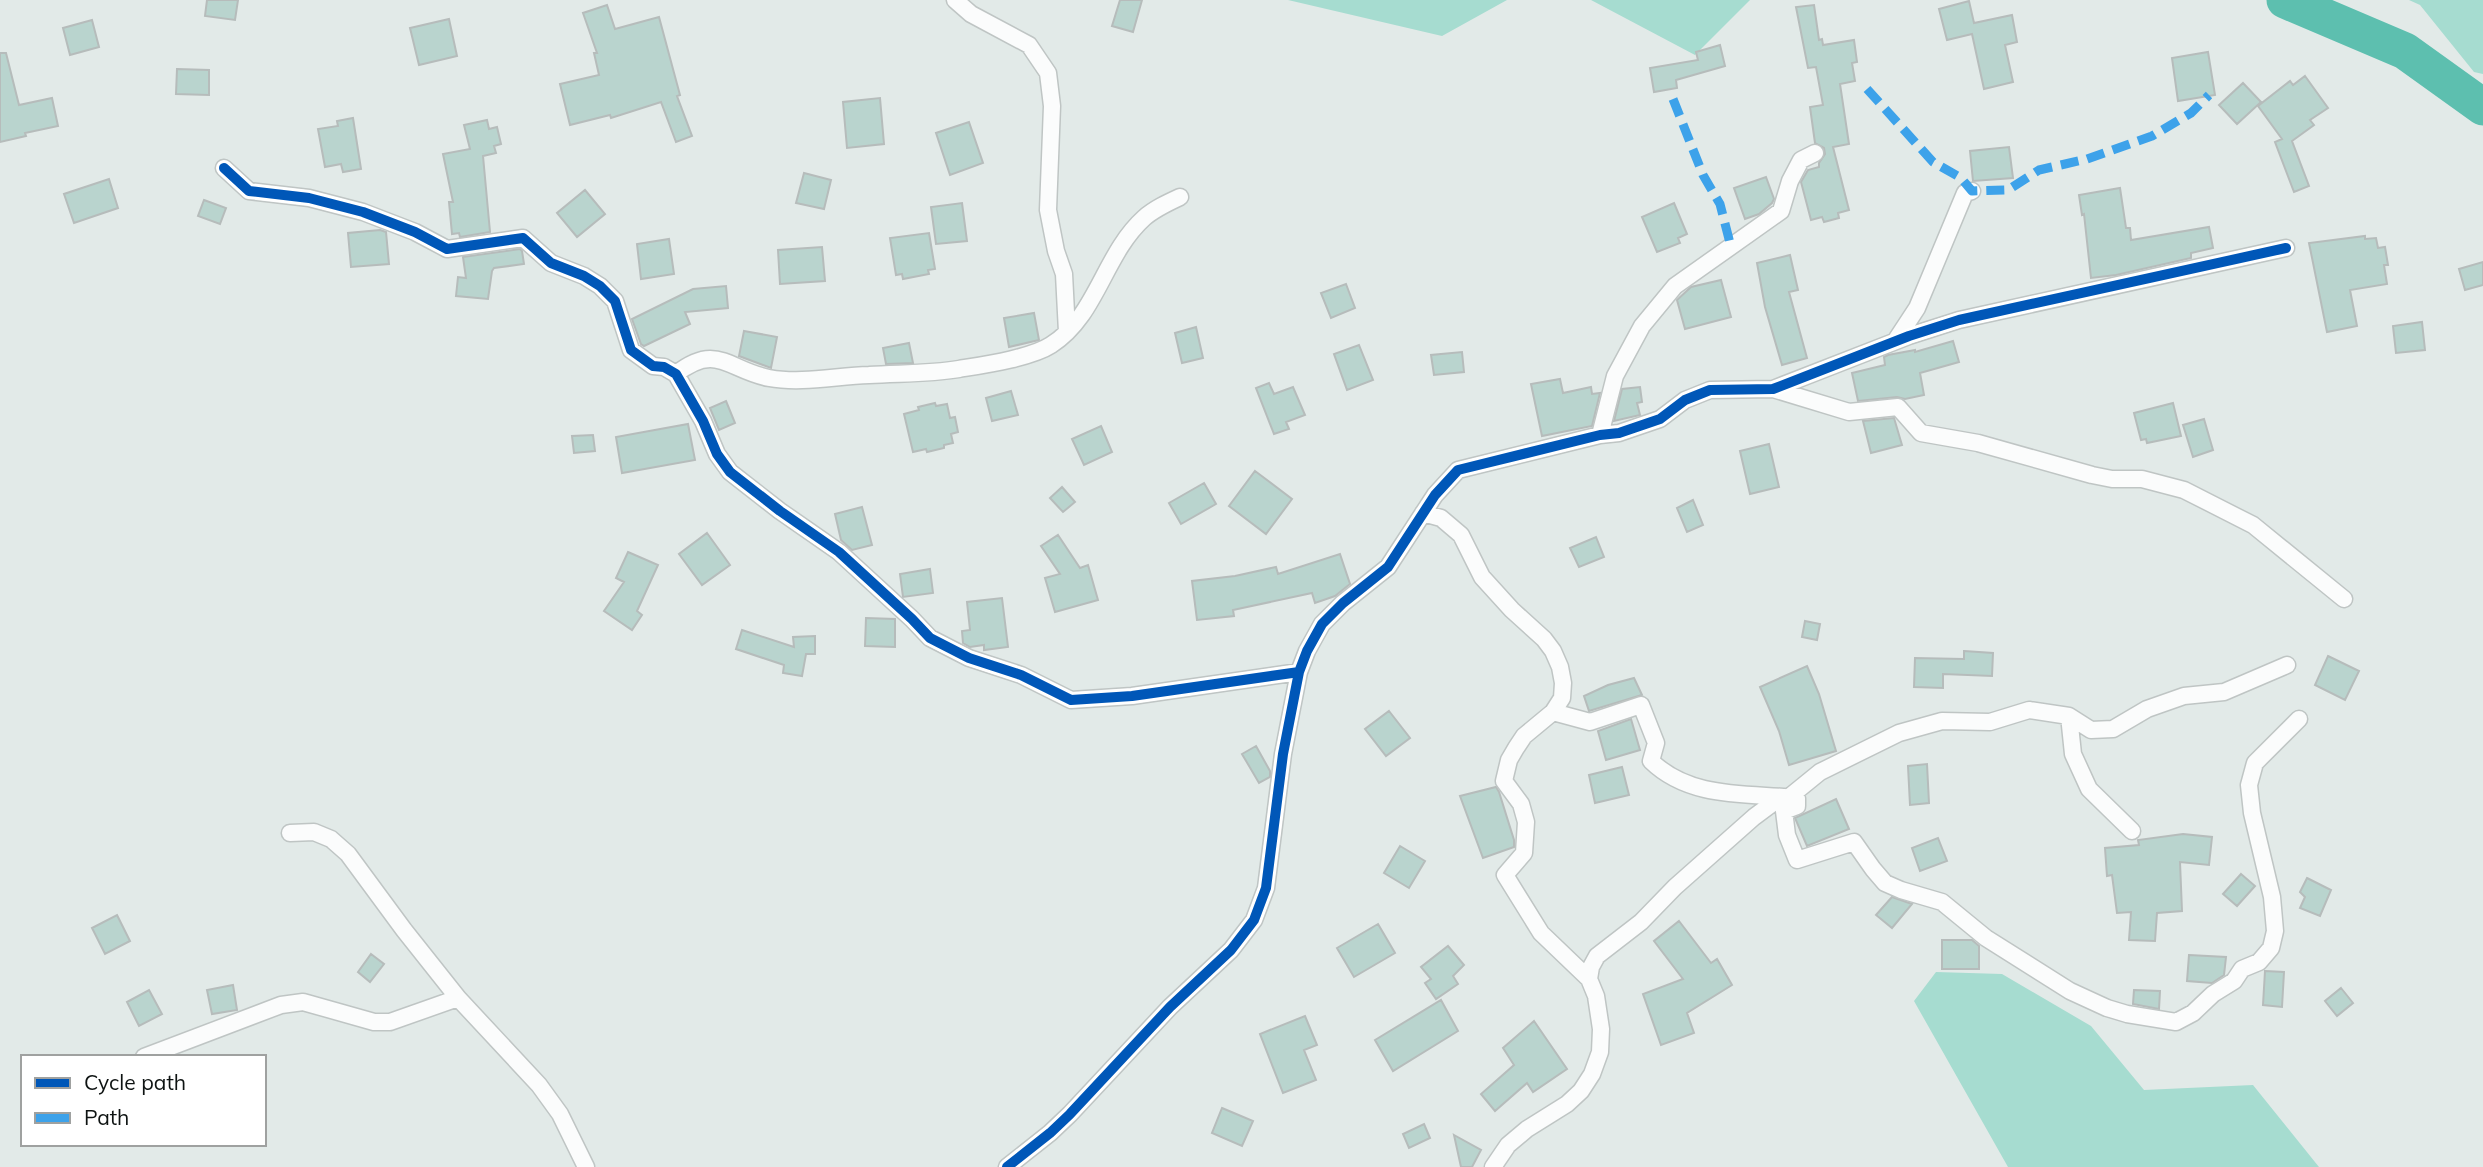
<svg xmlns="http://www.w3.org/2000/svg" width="2483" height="1167" viewBox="0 0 2483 1167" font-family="Mulish,sans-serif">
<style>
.green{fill:#a6dcd0}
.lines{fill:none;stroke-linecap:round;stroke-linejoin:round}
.river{stroke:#5dbfaf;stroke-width:37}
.building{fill:#b9d4ce;stroke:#b6bcbb;stroke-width:2}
.minor-casing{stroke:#bfc5c4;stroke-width:19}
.minor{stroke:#fbfcfc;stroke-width:16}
.quiet{stroke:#3da2ea;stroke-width:9;stroke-dasharray:18 9;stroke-linecap:butt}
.cycleway-casing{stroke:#fff;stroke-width:15}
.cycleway{stroke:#0057b8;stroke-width:10}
</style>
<rect width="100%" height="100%" fill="#e2eae8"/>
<!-- green -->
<path class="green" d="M1288,0H1507L1442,36Z
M1591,0H1750L1695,55Z
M2409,0H2483V74L2474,72L2420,5Z
M1936,972L2002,974L2091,1026L2144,1090L2253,1085L2319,1167H2008L1914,1001Z"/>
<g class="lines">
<!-- river -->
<path class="river" d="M2285,0L2405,51L2483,107"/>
</g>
<!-- building -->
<path class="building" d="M207,0H238L235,20L205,16Z
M1120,0H1142L1133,32L1112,26Z
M1969,1L1974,23L2012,15L2017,42L2005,45L2013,82L1984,89L1972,34L1947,40L1939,9Z
M607,5L615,29L659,17L680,95L677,96L692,136L676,142L661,102L611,118L610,115L570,125L560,84L599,75L594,53H597L583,13Z
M1814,5L1819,40L1822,39L1823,45L1854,40L1857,62L1852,63L1855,81L1840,84L1849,144L1833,147L1849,210L1838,213L1839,218L1824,222L1822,217L1811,220L1801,182L1808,170L1819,167V163L1825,154L1824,148L1815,143L1810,107L1823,105L1816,67L1808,68L1796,7Z
M449,19L457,56L419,65L410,28Z
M92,20L99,47L70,55L63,28Z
M1720,45L1725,66L1676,80L1677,88L1654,92L1650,68L1698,60L1696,52Z
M2208,52L2215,95L2178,101L2172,58Z
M0,53H6L19,105L52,98L58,126L25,133L26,136L0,142Z
M177,69L209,70V95L176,94Z
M2305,76L2328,108L2310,120L2314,125L2292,141L2309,186L2294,192L2275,142L2282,139L2258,106L2290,81L2293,85Z
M2243,83L2261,102L2237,124L2219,105Z
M880,98L884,144L847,148L843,102Z
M353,118L361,169L343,172L341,164L325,167L318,129L338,126L337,121Z
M487,120L489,129L497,127L501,144L494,146L496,153L483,156L490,232L460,237L459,233L452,234L449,202H453L443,154L470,149L464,125Z
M969,122L983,163L950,175L936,133Z
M2009,147L2013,178L1973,181L1970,151Z
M804,173L831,180L824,209L796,203Z
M1766,177L1774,199L1772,203L1759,214L1745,219L1734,188Z
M109,179L118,208L74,223L64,194Z
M2120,188L2126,228H2130L2131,240L2209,227L2213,248L2191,253V258L2116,275L2091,278L2084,214L2082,215L2079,195Z
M585,190L605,214L577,237L557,213Z
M204,200L226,208L220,224L198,216Z
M962,203L967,241L936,244L931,207Z
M1674,203L1687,234L1678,238L1680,243L1657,252L1642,217Z
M380,230L386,232L389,264L351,267L348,233Z
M929,233L935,269L928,270L929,274L903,279L902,274L896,275L890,238Z
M2365,236V239L2376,238L2378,248L2385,247L2388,265H2384L2387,284L2350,290L2357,326L2327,332L2309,243Z
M669,239L674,274L641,279L637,244Z
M822,247L825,281L780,284L778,250Z
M520,249L522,251L524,264L494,268L492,271L488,299L456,296L458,277L466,278L463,257Z
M1790,255L1798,290L1789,292L1807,358L1782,365L1765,307L1757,263Z
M2483,262V285L2465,290L2459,269Z
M1721,280L1731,317L1685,329L1677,300L1691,287Z
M1346,284L1355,308L1331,318L1321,293Z
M726,286L728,308L685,312L690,324L644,346L641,344L632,319L693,289Z
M1034,313L1039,340L1009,347L1004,318Z
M2422,322L2425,350L2396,353L2393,326Z
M1196,327L1203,358L1182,363L1175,333Z
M744,331L777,337L771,368L739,356Z
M1953,341L1959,362L1920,373L1924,395L1905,399L1897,397L1858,401L1852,373L1885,365L1884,357L1888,355L1915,350V352Z
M909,343L913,363L886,364L883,348Z
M1359,345L1373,380L1347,390L1334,354Z
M1462,352L1464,372L1434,375L1431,355Z
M1560,379L1563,393L1591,387L1592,394L1600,393L1592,426L1542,436L1531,384Z
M1269,383L1274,394L1293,387L1305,415L1286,422L1289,429L1274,434L1256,388Z
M1640,387L1642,402L1637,403L1640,415L1614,421L1622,389Z
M1011,391L1018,415L992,421L986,398Z
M726,401L735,423L719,430L710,408Z
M935,403L936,406L947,404L950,418L955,417L958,432L951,434L953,443L944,445V448L927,452L926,449L913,452L904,414L919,410L918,407Z
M2173,403L2181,436L2147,443L2146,439L2141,440L2134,413Z
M1894,418L1902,445L1871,453L1863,421Z
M2204,419L2213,450L2193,457L2183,425Z
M688,424L695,460L622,473L616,437Z
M1101,426L1112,452L1084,465L1072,439Z
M593,435L595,451L574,453L572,436Z
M1769,444L1779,487L1750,494L1740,451Z
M1255,471L1292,499L1266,534L1229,506Z
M1204,483L1216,504L1181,524L1169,503Z
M1062,487L1075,502L1063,512L1050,498Z
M1693,500L1703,525L1687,532L1677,508Z
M862,507L872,545L852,550L841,540L835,514Z
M707,533L730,565L702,585L679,554Z
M1058,535L1080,568L1088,565L1098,600L1055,612L1045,578L1060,574L1041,546Z
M1596,537L1604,557L1579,567L1570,548Z
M628,552L658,565L637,611L642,615L632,630L604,611L624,582L616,578Z
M1340,554L1350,584L1335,596L1315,603L1312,593L1233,610L1234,616L1197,620L1192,581L1235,576L1276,567L1278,574Z
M930,569L933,593L903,597L900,574Z
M1002,598L1008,647L984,650V645L970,647L963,643L962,631L970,630L967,602Z
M866,618L895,619V647L865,646Z
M1805,621L1820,624L1817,640L1802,637Z
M742,630L794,647L793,637L815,636V654H806L802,676L783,673L784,665L736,649Z
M1964,651L1993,653L1992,676L1943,674V688L1914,687L1915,658L1964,659Z
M2328,656L2359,671L2345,700L2315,685Z
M1807,666L1819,694L1836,751L1789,765L1779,731L1760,687Z
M1634,678L1642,695L1589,711L1584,696L1608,685Z
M1389,711L1410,738L1386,756L1365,729Z
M1631,719L1640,750L1606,760L1598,731Z
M1256,746L1270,771V777L1259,783L1242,754Z
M1927,764L1929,803L1910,805L1908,766Z
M1622,767L1629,795L1595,803L1589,775Z
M1496,787L1499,792L1514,840V847L1483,858L1460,796Z
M1836,799L1849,829L1807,846L1795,818Z
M2183,834L2212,837L2209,865L2180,862L2182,911L2157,913L2155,941L2129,940L2131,912L2117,913L2112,875L2107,876L2105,848L2139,845L2138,840Z
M1938,838L1947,861L1920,871L1912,848Z
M1400,846L1425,861L1409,888L1384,873Z
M2241,874L2255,886L2237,906L2223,894Z
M2307,878L2331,890L2320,916L2300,908L2305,897L2300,892Z
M1892,897L1912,904L1892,928L1876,915Z
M117,915L130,941L105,954L92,928Z
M1679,921L1711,963L1717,959L1732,985L1687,1013L1694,1033L1661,1045L1643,994L1683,979L1654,941Z
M1378,924L1395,953L1354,977L1337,948Z
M1942,940H1972L1979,946V969H1942Z
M1448,946L1464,965L1453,976L1458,984L1436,999L1425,983L1431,979L1421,967Z
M371,954L384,964L370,982L358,972Z
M2189,955L2226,957L2224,975L2212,983L2187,981Z
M2265,971L2284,972L2282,1007L2263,1005Z
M233,985L237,1010L212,1014L207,990Z
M2341,988L2353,1003L2337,1016L2325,1001Z
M149,990L162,1014L139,1026L127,1002Z
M2134,990L2160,991L2159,1009L2133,1004Z
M1441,1000L1458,1031L1393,1071L1375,1040Z
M1305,1016L1317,1045L1304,1050L1316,1080L1283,1093L1260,1034Z
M1534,1021L1567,1069L1533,1092L1527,1083L1495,1111L1481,1094L1514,1065L1503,1048Z
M1222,1108L1253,1121L1242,1146L1212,1133Z
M1424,1124L1430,1138L1409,1148L1403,1134Z
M1454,1135L1481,1150L1472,1167H1461Z"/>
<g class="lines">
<defs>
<path id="minor" d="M955,0L971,14L1029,45L1048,73L1052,106L1048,210L1056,251L1064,274L1067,332
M224,168L249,191L309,198L363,212L415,232L447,249L523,238L551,263L584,276L600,286L615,301L631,350L653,366L664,367L676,374L703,421L717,454L730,472L780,511L839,552L912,619L930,638L969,658L1021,675L1071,700L1132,696L1299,672
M1896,340L1917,308L1965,193L1972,191
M676,374C717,342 728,370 769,378C802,384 836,376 869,375C899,373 929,374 959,369C983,365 1031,358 1051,345C1097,316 1104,254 1144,218C1154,209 1167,203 1180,197
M1773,389L1849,412L1898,407L1921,433L1978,443L2092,475L2112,479H2142L2184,490L2253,525L2344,599
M1600,435L1615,376L1642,326L1675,286L1781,211L1790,181L1801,160L1815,153
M1423,513L1441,518L1461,535L1482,577L1512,610L1544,639L1553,651L1560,667L1563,683L1562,698L1553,712L1524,736L1516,748L1509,760L1504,781L1521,804L1526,822L1524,853L1505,875L1541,933L1589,979
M1553,712L1590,722L1641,705L1656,743L1651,761C1690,799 1746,793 1797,798V806L1784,811L1787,835L1797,860L1854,842L1873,869L1885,883L1901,890L1942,902L1986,938L2070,991L2107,1008L2127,1014L2176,1022L2193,1013L2213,994L2234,981L2242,969L2259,962L2271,948L2275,931L2272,897L2252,813L2249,785L2255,763L2299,719
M2069,716L2073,754L2089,789L2132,831
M290,833L314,832L331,839L348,854L404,930L458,998L539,1085L560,1114L586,1167
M144,1057L281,1005L303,1002L374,1022H390L458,998
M1007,1167L1050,1133L1070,1114L1170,1007L1231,950L1254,920L1266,888L1283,754L1299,672L1307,651L1322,624L1343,603L1388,567L1435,495L1458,470L1600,435L1619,433L1660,419L1685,400L1710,390L1773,389L1909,336L1959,320L2286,248
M1493,1167L1508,1145L1527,1129L1567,1104L1581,1091L1592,1074L1600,1052L1601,1029L1596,996L1589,979L1591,967L1597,956L1641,922L1675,887L1754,817L1777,800L1788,798L1820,772L1899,733L1942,721L1990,722L2029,710L2069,716L2091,730L2113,729L2147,709L2184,696L2224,692L2287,665"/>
</defs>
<!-- minor casing -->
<use href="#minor" class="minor-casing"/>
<!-- minor -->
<use href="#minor" class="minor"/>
<!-- quiet -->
<path class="quiet" d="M1867,89L1933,162L1961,178L1972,191L2008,190L2039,170L2087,159L2152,136L2191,113L2209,95
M1673,99L1703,175L1720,204L1731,247"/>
<defs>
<path id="cycleway" d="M224,168L249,191L309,198L363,212L415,232L447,249L523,238L551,263L584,276L600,286L615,301L631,350L653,366L664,367L676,374L703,421L717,454L730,472L780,511L839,552L912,619L930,638L969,658L1021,675L1071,700L1132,696L1299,672
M1007,1167L1050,1133L1070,1114L1170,1007L1231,950L1254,920L1266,888L1283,754L1299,672L1307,651L1322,624L1343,603L1388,567L1435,495L1458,470L1600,435L1619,433L1660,419L1685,400L1710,390L1773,389L1909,336L1959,320L2286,248"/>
</defs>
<!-- cycleway casing -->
<use href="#cycleway" class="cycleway-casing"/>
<!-- cycleway -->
<use href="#cycleway" class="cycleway"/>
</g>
<!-- legend -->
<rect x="21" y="1055" width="245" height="91" fill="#ffffff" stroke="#9fa1a0" stroke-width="2"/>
<rect x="35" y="1078" width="35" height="10" fill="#0057b8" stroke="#9fa1a0" stroke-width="2"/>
<text x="84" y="1090" font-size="21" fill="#0e1312">Cycle path</text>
<rect x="35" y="1113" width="35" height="10" fill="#3da2ea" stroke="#9fa1a0" stroke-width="2"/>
<text x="84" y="1125" font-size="21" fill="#0e1312">Path</text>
</svg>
